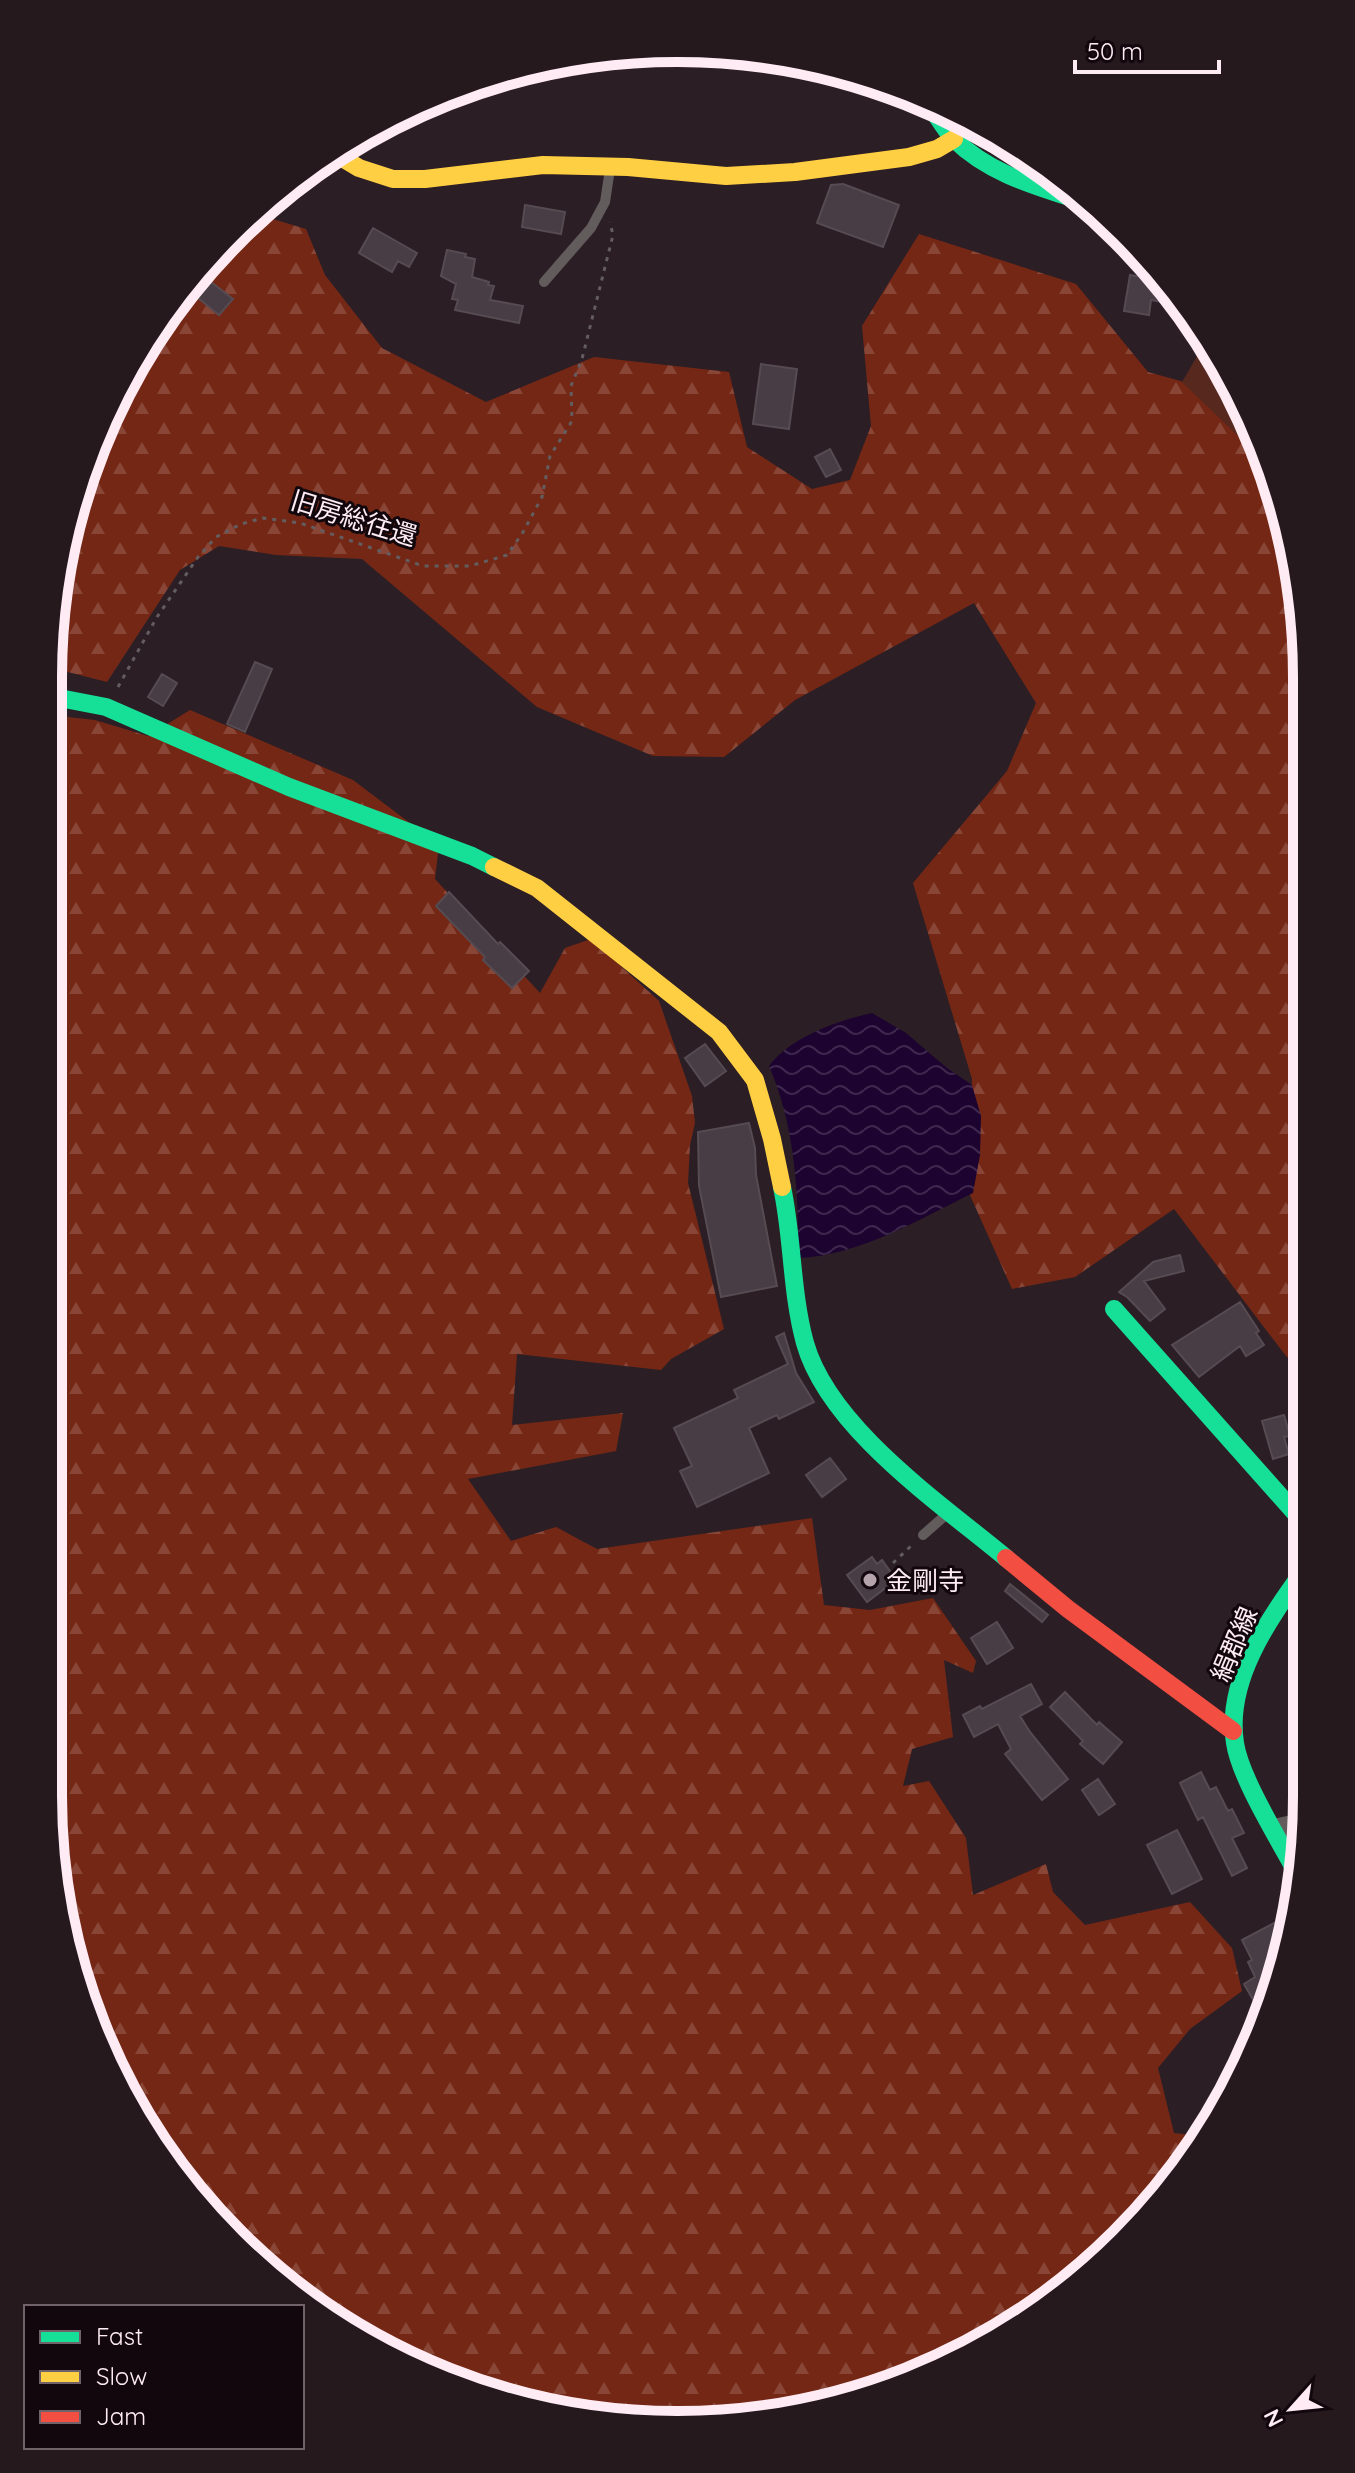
<svg xmlns="http://www.w3.org/2000/svg" width="1355" height="2473" viewBox="0 0 1355 2473" font-family="Quicksand,'Noto Sans JP',sans-serif">
<style>
.forest{fill:url(#forest-firs)}
.green{fill:#56281e}
.water{fill:url(#water-waves)}
.building{fill:#483d44;stroke:#574b52;stroke-width:2}
.lines{fill:none;stroke-linecap:round;stroke-linejoin:round}
.path{stroke:#645d60;stroke-width:3;stroke-dasharray:4 6;stroke-linecap:butt}
.lane{stroke:#625c5d;stroke-width:10}
.street{stroke:#625c5d;stroke-width:20}
.fast{stroke:#16e098;stroke-width:18}
.slow{stroke:#ffcf43;stroke-width:18}
.jam{stroke:#f24e42;stroke-width:18}
.poi-dot{fill:#b4a3ab;stroke:#12070c;stroke-width:3}
.labels{text-anchor:middle;dominant-baseline:central;stroke-width:6;stroke-linejoin:round;paint-order:stroke}
.street-label{font-size:26px;fill:#feebf3;stroke:#12070c}
.poi-label{font-size:26px;fill:#feebf3;stroke:#12070c;text-anchor:start}
.rim{fill:none;stroke:#feebf3;stroke-width:10}
</style>
<defs>
<pattern id="forest-firs" width="22" height="20" patternUnits="userSpaceOnUse" patternTransform="scale(2)"><rect width="22" height="20" fill="#742714"/><path d="M5 1l3.5 6h-7zM16 11l3.5 6h-7z" fill="#894637"/></pattern>
<pattern id="water-waves" width="16" height="10" patternUnits="userSpaceOnUse" patternTransform="scale(2)"><rect width="16" height="10" fill="#1c0330"/><path d="M0 5q4-4 8 0t8 0" fill="none" stroke="#3e284e"/></pattern>
</defs>
<rect width="100%" height="100%" fill="#2c1e25"/>
<!-- forest -->
<path class="forest" d="M256,214L306,229L325,275L382,348L486,402L594,357L729,372L747,447L812,489L850,480L871,426L862,326L919,234L1076,284L1148,372L1195,385L1259,437L1284,531L1282,553L1293,564L1302,596L1304,1372L1286,1356L1174,1209L1075,1277L1012,1289L969,1193L972,1079L913,883L1007,771L1036,703L974,603L795,700L724,757L653,756L537,707L362,559L276,555L219,546L180,570L107,682L64,671L49,672V637L70,514L132,363L204,263Z
M190,710L353,780L439,845L435,879L540,993L565,948L591,939L659,1001L692,1096L695,1123L690,1145L688,1183L724,1329L671,1359L661,1370L517,1354L512,1425L623,1413L616,1451L468,1479L511,1541L556,1527L597,1549L812,1518L824,1605L870,1610L933,1598L976,1661L973,1673L944,1660L953,1737L912,1749L903,1786L929,1781L966,1838L973,1895L1046,1864L1053,1892L1085,1925L1190,1902L1232,1948L1242,1991L1190,2029L1158,2068L1174,2133L1201,2136L1093,2268L919,2377L719,2424L515,2404L328,2319L178,2179L82,1998L48,1795L49,715L95,720L148,736Z"/>
<!-- green -->
<path class="green" d="M1207,339L1259,437L1267,464L1182,382Z"/>
<!-- water -->
<path class="water" d="M872,1013L906,1033L947,1068L972,1085L981,1116L980,1155L973,1193C920,1219 858,1256 798,1258C799,1194 795,1126 769,1066C791,1037 836,1021 872,1013Z"/>
<!-- building -->
<path class="building" d="M843,184L899,205L883,247L817,223L831,185Z
M525,205L565,212L561,234L522,227Z
M373,228L417,253L409,267L398,261L392,272L359,253Z
M447,250L466,254L465,257L475,259L472,277L489,282L488,285L494,286L490,300L523,306L519,323L455,310L458,300L452,299L456,284L441,276Z
M198,272L233,299L219,315L186,288Z
M1130,275L1155,279L1154,284L1164,286L1170,292L1168,303L1151,300L1149,315L1124,311Z
M761,364L797,369L789,429L753,424Z
M830,449L841,470L826,477L815,457Z
M255,662L272,669L245,732L227,724Z
M162,674L177,683L163,706L148,697Z
M449,892L498,944L500,942L529,971L512,988L483,960L485,957L436,906Z
M705,1044L726,1071L705,1086L685,1058Z
M749,1123L755,1148L756,1175L777,1286L721,1297L699,1186L698,1132Z
M1180,1255L1184,1271L1144,1281L1165,1309L1150,1321L1127,1297L1119,1292L1153,1262Z
M1240,1302L1259,1331L1256,1333L1264,1345L1246,1356L1240,1346L1199,1377L1172,1345Z
M784,1333L796,1373L814,1402L779,1419L777,1415L749,1428L769,1473L697,1507L680,1471L692,1466L674,1428L738,1398L734,1390L788,1364L776,1337Z
M1284,1415L1290,1436L1284,1437L1289,1454L1273,1459L1262,1421Z
M830,1458L846,1479L822,1497L806,1475Z
M872,1557L877,1564L882,1560L892,1574L887,1577L892,1583L867,1602L847,1575Z
M1010,1584L1048,1615L1042,1622L1005,1591Z
M997,1622L1013,1648L987,1664L971,1638Z
M1031,1684L1042,1704L1020,1716L1030,1732L1068,1779L1042,1800L1005,1754L1011,1749L998,1724L974,1737L963,1715L980,1706L982,1709Z
M1065,1692L1097,1725L1099,1722L1122,1742L1103,1764L1080,1744L1083,1741L1050,1707Z
M1201,1772L1210,1790L1216,1787L1228,1811L1232,1809L1244,1833L1232,1838L1247,1868L1232,1876L1203,1817L1198,1820L1180,1783Z
M1098,1779L1115,1804L1099,1815L1082,1790Z
M1177,1830L1202,1879L1172,1894L1147,1845Z
M1293,1913L1285,1959L1262,2015L1244,1984L1255,1977L1248,1962L1252,1960L1242,1940Z"/>
<g class="lines">
<!-- path -->
<path class="path" d="M118,687L157,617L198,557L216,537L241,524L263,518L300,523L423,566H470L507,555L522,534L542,497L550,456L572,421L571,386L582,359L613,235L610,222
M893,1563L911,1546"/>
<!-- lane -->
<path class="lane" d="M544,282L591,228L605,202L610,169
M923,1535L948,1513"/>
<!-- street -->
<path class="street" d="M1274,1829L1306,1822"/>
<!-- fast -->
<path class="fast" d="M928,103C937,115 944,129 954,139C991,176 1043,188 1091,204
M49,696L106,707L289,787L472,856L494,867
M782,1187C793,1238 791,1292 805,1343C829,1428 940,1503 1006,1558
M1114,1309L1305,1524
M1299,1877C1281,1843 1240,1778 1235,1743C1225,1679 1270,1618 1305,1569"/>
<!-- slow -->
<path class="slow" d="M334,153L359,168L393,179H425L543,165L628,167L726,176L795,172L909,157L937,149L954,139
M494,867L537,888L719,1032L755,1080L772,1139L782,1187"/>
<!-- jam -->
<path class="jam" d="M1006,1558L1068,1609L1233,1731"/>
</g>
<!-- markers -->
<circle class="poi-dot" cx="870" cy="1580" r="8"/>
<g class="labels">
<!-- street labels -->
<g class="street-label">
<text transform="translate(354 518) rotate(17)">旧房総往還</text>
<text transform="translate(1234 1644) rotate(-67)">絹郡線</text>
</g>
<!-- poi labels -->
<g class="poi-label">
<text x="886" y="1580">金剛寺</text>
</g>
</g>
<!-- crop -->
<path d="M0 0H1355V2473H0ZM677 62H678A615 615 0 0 1 1293 677V1796A615 615 0 0 1 678 2411H677A615 615 0 0 1 62 1796V677A615 615 0 0 1 677 62Z" fill="#25191e" fill-rule="evenodd"/>
<path class="rim" d="M677 62H678A615 615 0 0 1 1293 677V1796A615 615 0 0 1 678 2411H677A615 615 0 0 1 62 1796V677A615 615 0 0 1 677 62Z"/>
<!-- legend -->
<rect x="24" y="2305" width="280" height="144" fill="#12070c" stroke="#706268" stroke-width="2"/>
<rect x="40" y="2331" width="40" height="12" fill="#16e098" stroke="#706268" stroke-width="2"/>
<text x="96" y="2345" font-size="24" fill="#feebf3">Fast</text>
<rect x="40" y="2371" width="40" height="12" fill="#ffcf43" stroke="#706268" stroke-width="2"/>
<text x="96" y="2385" font-size="24" fill="#feebf3">Slow</text>
<rect x="40" y="2411" width="40" height="12" fill="#f24e42" stroke="#706268" stroke-width="2"/>
<text x="96" y="2425" font-size="24" fill="#feebf3">Jam</text>
<!-- north arrow -->
<g transform="translate(1291 2409) rotate(243)" stroke="#12070c" stroke-width="6" paint-order="stroke">
<path d="M0-6L14 30L0 20L-14 30Z" fill="#feebf3"/>
<text y="-12" font-size="22" font-weight="bold" text-anchor="middle" fill="#feebf3">N</text>
</g>
<!-- scale -->
<path d="M1075 60v12h144v-12" fill="none" stroke="#feebf3" stroke-width="4"/>
<text x="1087" y="60" font-size="24" fill="#feebf3" stroke="#12070c" stroke-width="6" paint-order="stroke">50 m</text>
</svg>
